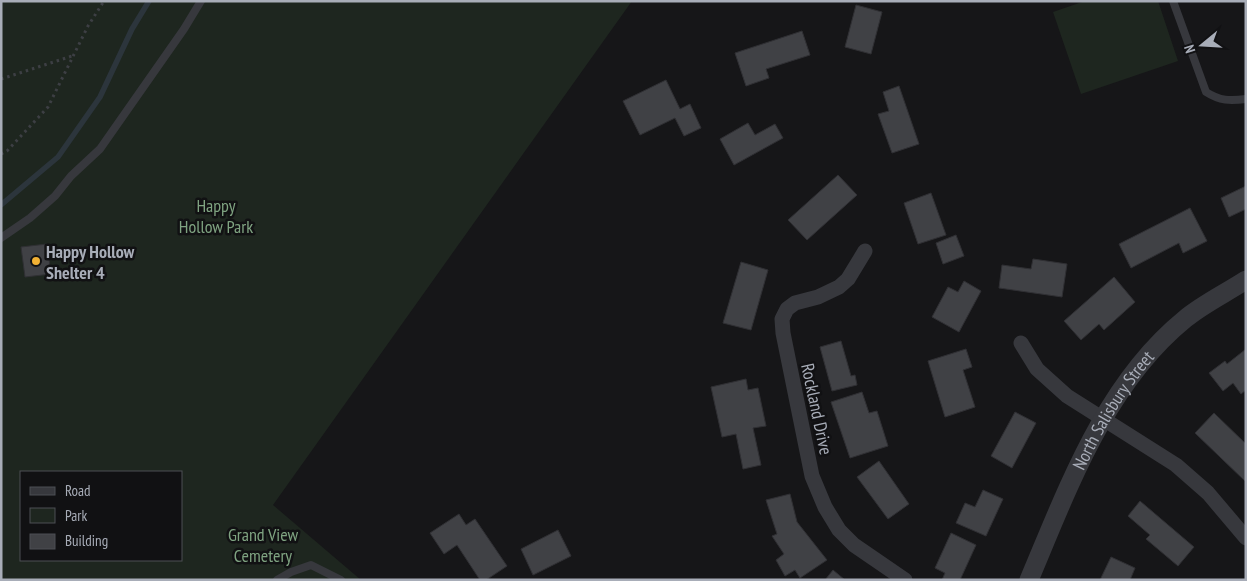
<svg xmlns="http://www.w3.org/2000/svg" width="1247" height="581" viewBox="0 0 1247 581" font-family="'PT Sans Narrow',sans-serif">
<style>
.green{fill:#1e261f;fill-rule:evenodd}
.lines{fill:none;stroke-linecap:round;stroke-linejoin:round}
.stream{stroke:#2c353c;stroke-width:5.5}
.building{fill:#404145;stroke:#303034}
.path{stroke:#3d3f44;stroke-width:3;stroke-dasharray:2.5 4;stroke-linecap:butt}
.service{stroke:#37383d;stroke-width:8}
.minor{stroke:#37383d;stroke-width:15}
.tertiary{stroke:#37383d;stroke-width:19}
.poi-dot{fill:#f2b134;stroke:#111113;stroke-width:2}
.labels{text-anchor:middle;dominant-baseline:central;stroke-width:5;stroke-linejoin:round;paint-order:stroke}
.park-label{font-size:18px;fill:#7fa381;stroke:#111113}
.poi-label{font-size:18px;font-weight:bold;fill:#a8adb8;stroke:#111113;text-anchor:start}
.street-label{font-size:18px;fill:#a8adb8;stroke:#111113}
</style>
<rect width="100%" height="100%" fill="#161618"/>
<!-- green -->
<path class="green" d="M1,1H632L273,505L361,580H1ZM21,472H181V560H21Z
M1085,1H1158L1178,61L1081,94L1053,12Z"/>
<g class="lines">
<!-- stream -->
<path class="stream" d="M1,205L58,157L100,97L132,29L149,1"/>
</g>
<!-- building -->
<path class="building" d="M856,5L882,12L871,54L845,47Z
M802,31L810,55L766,69L769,78L746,86L735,53Z
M666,80L680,109L690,104L701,128L684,136L675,118L640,135L623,101Z
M899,86L919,144L892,153L878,114L889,111L883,92Z
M748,123L755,135L775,124L783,138L734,165L720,139Z
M838,175L857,195L807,240L788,220Z
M1246,186V209L1229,217L1221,198Z
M931,193L946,235L918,244L904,203Z
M1190,208L1207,241L1183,253L1179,243L1131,268L1119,244Z
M956,235L964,256L943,264L936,243Z
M47,244L51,274L25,277L21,247Z
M1033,259L1067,264L1062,297L999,288L1002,265L1031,269Z
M741,262L768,270L751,330L723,323Z
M1114,277L1135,302L1104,330L1099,324L1081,340L1064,321Z
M964,281L981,291L959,332L932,317L948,287L958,292Z
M841,341L851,376L855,375L857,385L832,391L820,347Z
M966,349L972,367L963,370L975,407L945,417L928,361Z
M1246,349V390L1241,394L1233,383L1223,391L1209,373L1225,361L1227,364Z
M746,379L748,390L758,388L766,426L753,428L761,465L743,469L736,434L722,437L711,387Z
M862,392L869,413L877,411L888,446L850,458L831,402Z
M1015,412L1036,423L1012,468L991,456Z
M1214,413L1246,444V482L1195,433Z
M879,461L909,504L888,519L857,477Z
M983,490L1003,499L986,536L956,523L965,503L975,507Z
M790,494L797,522L827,560L800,578L795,570L785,576L776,560L784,554L772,536L777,534L766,500Z
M1140,501L1194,547L1178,566L1146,539L1150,535L1128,516Z
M459,514L466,525L475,519L507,566L486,580H480L457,545L444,554L430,533Z
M558,530L571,556L533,575L521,549Z
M951,533L976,545L960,580H942L945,573L935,568Z
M1111,557L1135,568L1130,580H1100Z
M833,570L845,580H825Z"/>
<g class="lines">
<!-- path -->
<path class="path" d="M1,79L72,56
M1,154L7,151L48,107L88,26L104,1"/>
<!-- service -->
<path class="service" d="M1173,1L1206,92C1220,101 1230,101 1246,99
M1,238L30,218L55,196L71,176L100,149L184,29L201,1
M277,580L291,572L311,565L341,580"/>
<!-- minor -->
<path class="minor" d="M865,251L848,279L839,287L818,297L795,303L787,309L782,319L783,333L812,476L825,507L839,530L854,545L905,580
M1021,343L1037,369L1067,396L1176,465L1208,493L1246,538"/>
<!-- tertiary -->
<path class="tertiary" id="s1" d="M1029,580C1068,488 1105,384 1185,319C1203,304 1226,293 1246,280"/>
</g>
<!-- markers -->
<circle class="poi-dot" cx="36" cy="261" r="5"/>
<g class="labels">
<!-- park labels -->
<g class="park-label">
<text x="216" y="205">Happy<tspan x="216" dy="21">Hollow Park</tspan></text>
<text x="263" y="534">Grand View<tspan x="263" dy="21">Cemetery</tspan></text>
</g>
<!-- poi labels -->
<g class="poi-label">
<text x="46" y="251">Happy Hollow<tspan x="46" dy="21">Shelter 4</tspan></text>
</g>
<!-- street labels -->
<g class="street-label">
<text transform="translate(817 409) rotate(78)">Rockland Drive</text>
<text stroke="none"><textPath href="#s1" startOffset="190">North Salisbury Street</textPath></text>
</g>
</g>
<!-- border -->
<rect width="1247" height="581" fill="none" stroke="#a8adb8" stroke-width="5"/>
<!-- legend -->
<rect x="20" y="471" width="162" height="90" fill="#111113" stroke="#4d4f55"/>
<rect x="30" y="487" width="25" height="8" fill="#37383d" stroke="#4d4f55"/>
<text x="65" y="496" font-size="15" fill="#a8adb8">Road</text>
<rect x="30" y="508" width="25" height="15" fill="#1e261f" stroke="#4d4f55"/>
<text x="65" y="521" font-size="15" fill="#a8adb8">Park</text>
<rect x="30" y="534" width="25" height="15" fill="#404145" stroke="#4d4f55"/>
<text x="65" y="546" font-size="15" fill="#a8adb8">Building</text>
<!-- north arrow -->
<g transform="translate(1202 45) rotate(252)" stroke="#111113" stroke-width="4" paint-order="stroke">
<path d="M0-4L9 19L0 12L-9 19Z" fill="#a8adb8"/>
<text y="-8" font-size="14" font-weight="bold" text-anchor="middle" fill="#a8adb8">N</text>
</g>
</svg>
